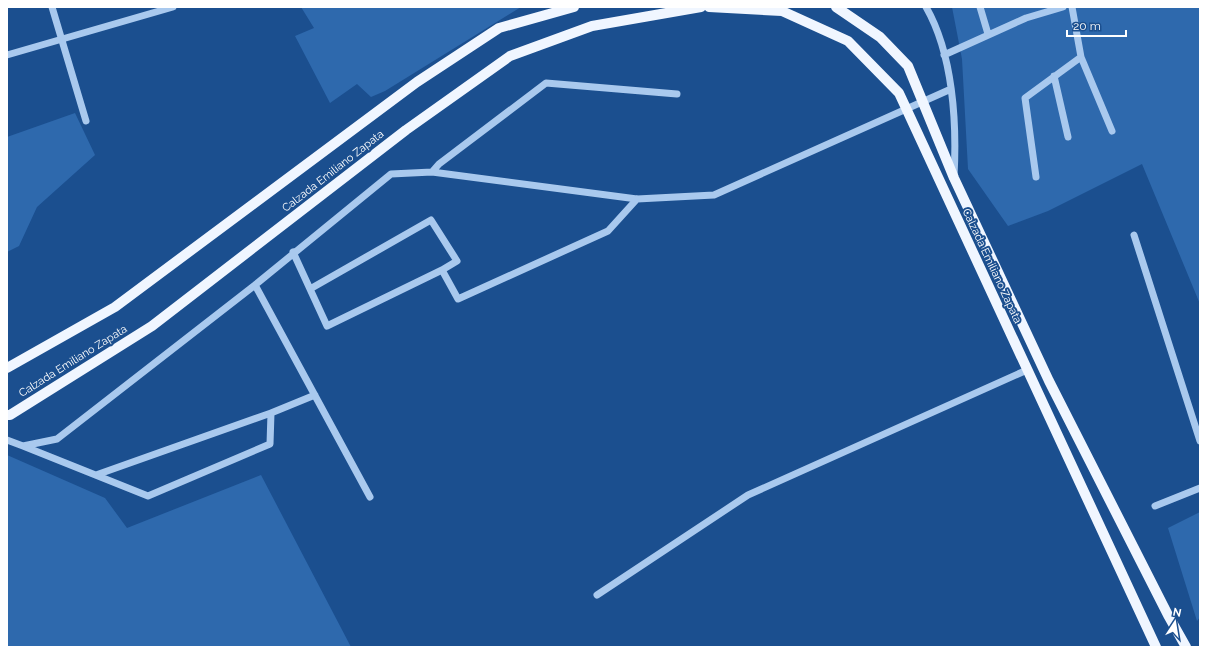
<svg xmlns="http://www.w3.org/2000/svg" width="1207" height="654" viewBox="0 0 1207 654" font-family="Raleway,sans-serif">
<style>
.green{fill:#2e69ad}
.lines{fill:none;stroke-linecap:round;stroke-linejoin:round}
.minor{stroke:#a9c9ee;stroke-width:7}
.major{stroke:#f0f6ff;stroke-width:10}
.labels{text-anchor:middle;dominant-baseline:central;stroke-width:4;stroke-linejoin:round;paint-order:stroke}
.street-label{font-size:11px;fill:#fff;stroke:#1b4f8f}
</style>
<rect width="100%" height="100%" fill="#1b4f8f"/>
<!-- green -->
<path class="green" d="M301,7H521L385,91L371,97L357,84L330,103L295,36L314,28Z
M952,7H1200V304L1142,164L1048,211L1008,226L968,169L962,59Z
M75,113L95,155L37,207L19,246L7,252V137Z
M7,455L105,498L127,528L261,475L351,647H7Z
M1200,512V617L1197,621L1168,528Z"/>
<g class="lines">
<!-- minor -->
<path class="minor" d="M52,7L86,121
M926,7C953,54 957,123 954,176
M980,7L988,34
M1072,7L1081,57L1112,131
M7,55L173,7
M944,55L1026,18L1063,7
M1054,76L1068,137
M432,172L439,164L546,83L677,94
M1036,177L1025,98L1081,57
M1134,235L1200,441
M293,252L327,326L442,270L458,299L608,231L637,199
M255,285L370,497
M310,289L431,220L457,261L442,270
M7,440L23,446L57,439L255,285L391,174L432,172L637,199L714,195L951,89
M23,446L148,496L270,444L271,413L315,395
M96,475L271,413
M1155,506L1200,488
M597,595L748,495L1027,370"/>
<!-- major -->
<path class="major" d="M709,7L782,11L848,41L899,93L1156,647
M836,7L880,37L908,66L954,178L1049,381L1168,615L1186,647
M7,368L115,307L417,82L499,28L574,7
M7,415H10L152,326L406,130L510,56L592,26L701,7"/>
</g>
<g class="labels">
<!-- street labels -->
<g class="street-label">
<text transform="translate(333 171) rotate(-38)">Calzada Emiliano Zapata</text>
<text transform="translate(992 266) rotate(65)">Calzada Emiliano Zapata</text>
<text transform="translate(73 361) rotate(-32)">Calzada Emiliano Zapata</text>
</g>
</g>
<!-- border -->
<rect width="1207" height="654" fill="none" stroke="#ffffff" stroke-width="16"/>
<!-- north arrow -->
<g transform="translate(1175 622) rotate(12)" stroke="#1b4f8f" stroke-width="3" paint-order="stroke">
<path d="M0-3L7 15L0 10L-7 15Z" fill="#ffffff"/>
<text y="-6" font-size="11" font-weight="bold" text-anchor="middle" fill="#ffffff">N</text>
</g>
<!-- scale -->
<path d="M1067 30v6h59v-6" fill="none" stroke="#ffffff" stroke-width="2"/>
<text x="1073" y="30" font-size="12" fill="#ffffff" stroke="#1b4f8f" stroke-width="3" paint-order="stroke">20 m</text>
</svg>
